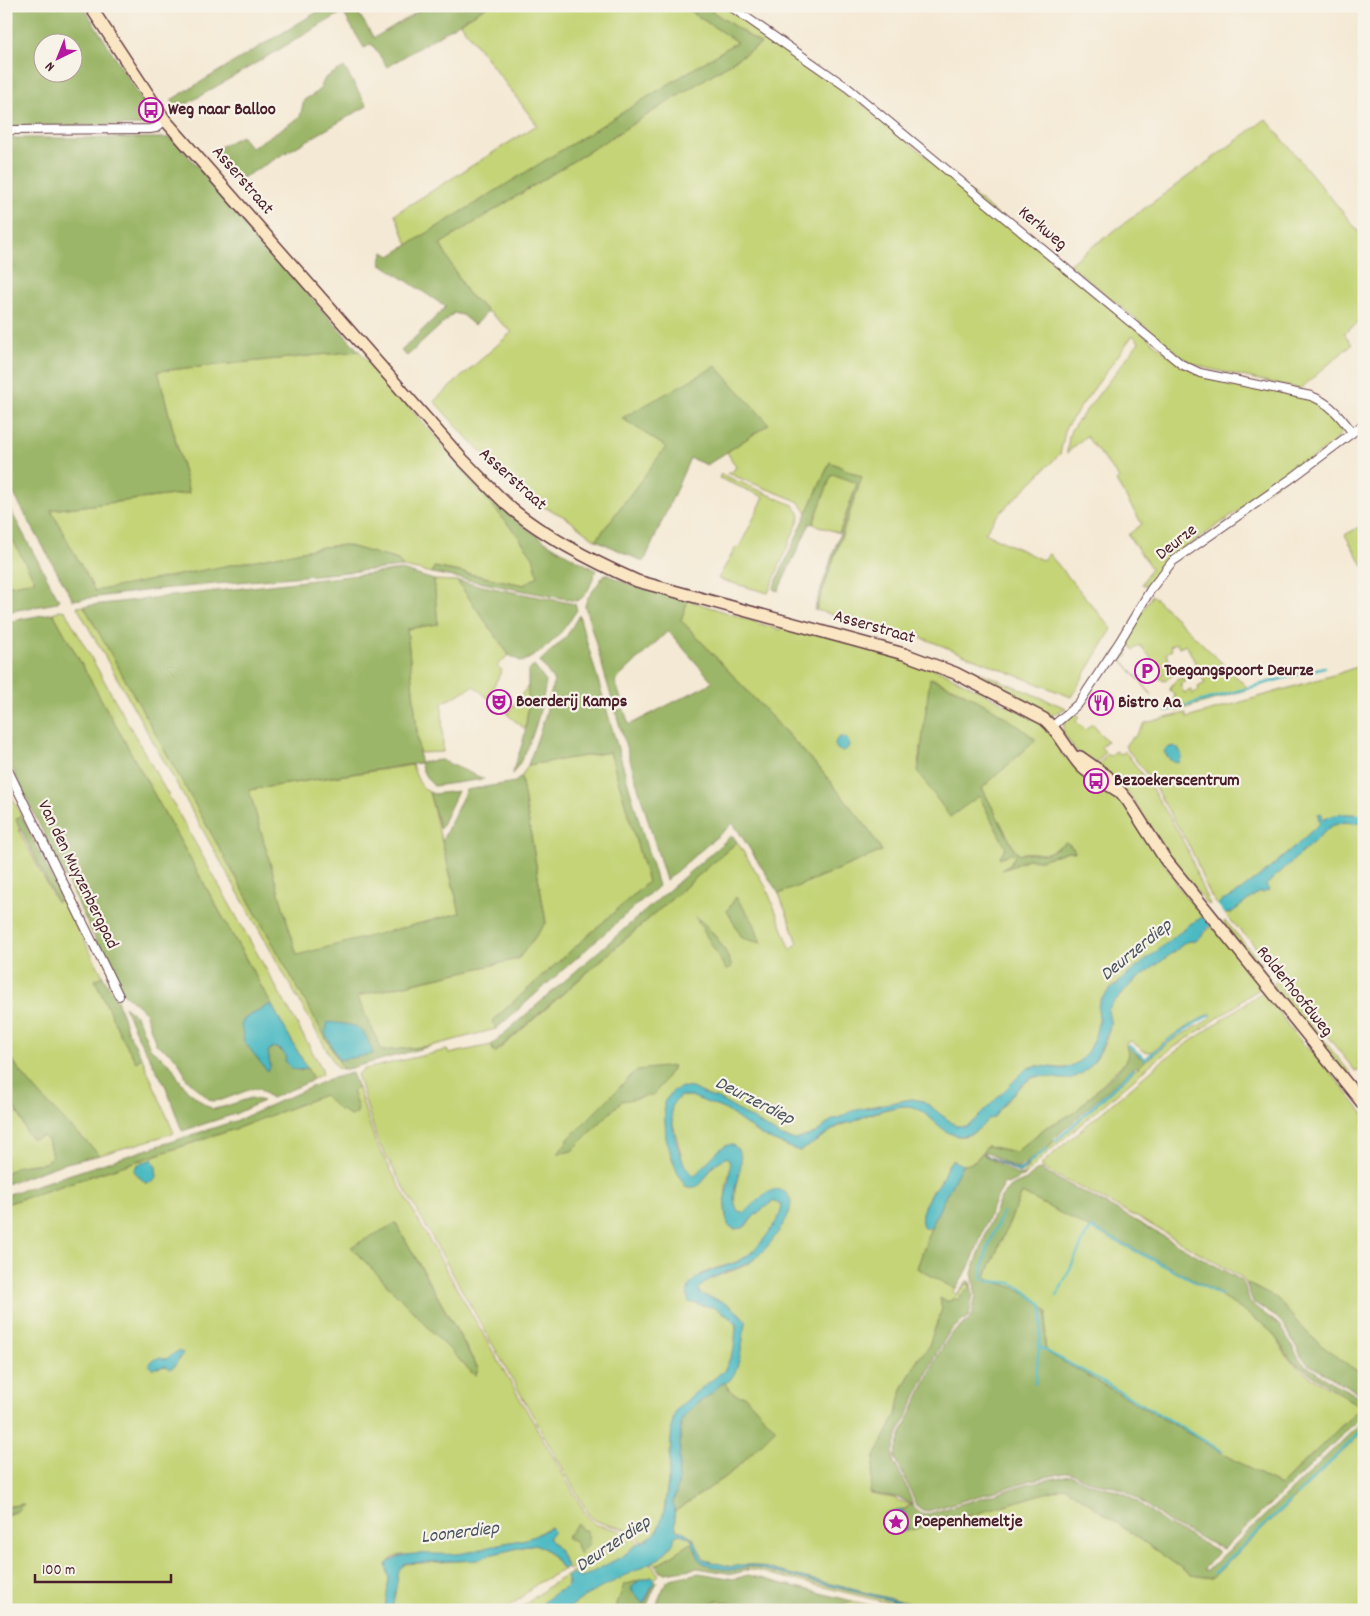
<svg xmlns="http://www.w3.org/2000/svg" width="1370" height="1616" viewBox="0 0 1370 1616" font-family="Dekko,sans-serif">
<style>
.green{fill:#c4d477;stroke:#877a51;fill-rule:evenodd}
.forest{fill:#9bb668;stroke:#726a4a;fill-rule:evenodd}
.water{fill:#4bbac3;stroke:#4a6c77}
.pier{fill:#f4e9d4}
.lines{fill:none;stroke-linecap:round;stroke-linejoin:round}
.stream{stroke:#4bbac3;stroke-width:2.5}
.minor-casing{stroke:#643d44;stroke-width:10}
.secondary-casing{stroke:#643d44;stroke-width:14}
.minor{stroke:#fff;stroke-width:8}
.secondary{stroke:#fbe6c4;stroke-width:11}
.labels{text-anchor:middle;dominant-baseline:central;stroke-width:4.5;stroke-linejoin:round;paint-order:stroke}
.poi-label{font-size:18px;font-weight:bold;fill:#4a1f2b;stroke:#f7f3e8;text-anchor:start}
.street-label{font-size:18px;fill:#4a1f2b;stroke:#f7f3e8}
.water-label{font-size:19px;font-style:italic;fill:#4a5560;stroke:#f7f3e8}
</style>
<rect width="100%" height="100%" fill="#f7f3e8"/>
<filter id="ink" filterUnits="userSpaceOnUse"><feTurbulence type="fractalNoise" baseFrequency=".02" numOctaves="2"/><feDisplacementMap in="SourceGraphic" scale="10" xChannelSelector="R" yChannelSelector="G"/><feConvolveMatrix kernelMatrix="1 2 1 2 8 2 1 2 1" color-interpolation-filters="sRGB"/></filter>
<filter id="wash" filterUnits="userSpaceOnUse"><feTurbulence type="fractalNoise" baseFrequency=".0096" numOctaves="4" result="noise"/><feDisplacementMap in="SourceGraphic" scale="20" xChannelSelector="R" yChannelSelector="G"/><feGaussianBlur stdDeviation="1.12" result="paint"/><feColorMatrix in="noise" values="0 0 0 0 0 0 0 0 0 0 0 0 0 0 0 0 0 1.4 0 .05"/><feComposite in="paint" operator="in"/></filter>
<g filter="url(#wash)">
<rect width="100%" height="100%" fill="#f4e9d4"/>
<!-- green -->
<path class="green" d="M487,6H682L737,42L408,245L395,214L537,125L460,23Z
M704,6H723L844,89L1182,366L1317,401C1324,405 1328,408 1333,414C1345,428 1345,432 1331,445L1177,554L1158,573L1153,583L1145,586L1142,584L1151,568L1128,535L1142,524L1116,481L1119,478L1086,436L1067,453L1069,436L1071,430L1139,342L1133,335L1066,427L1060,454L996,517L985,533L1042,560L1049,554L1112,629L1071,697L925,639L816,610L862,477L830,462L807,513L800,503L795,500L727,473L729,472L731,473L736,467L727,452L769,424L622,418L666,447L596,540L565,517L542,506L508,478L468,439L434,401L512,332L467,293L440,244L761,44Z
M1266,119L1364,238V319L1344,333L1352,344L1300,389L1206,368L1191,363L1182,357L1069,264Z
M359,351L456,460V463L518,536L534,558L538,576L524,585L435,567L432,573L403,567L398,560L345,545L323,547L95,592L51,510L189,493L158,371Z
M832,473L858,483L839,533L813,524Z
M721,474L793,505L799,513L800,517L768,593L718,579L736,547L739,548L764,497L719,478Z
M1364,524V567L1345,535Z
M6,528L36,581L6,586Z
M434,580L457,581L509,655L497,666L502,670L489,695L492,698L490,700L474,686L442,703L443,752L419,753L407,629L437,624Z
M1152,595L1249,689L1176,711L1173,701L1175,696L1170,690C1171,684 1177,678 1183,678L1186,681L1180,684L1184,693L1191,690L1192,694L1199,690L1198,687L1205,683L1186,644L1179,647L1177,643L1170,646L1172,650L1166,653L1173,668L1179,666L1180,668L1177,672L1164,681L1159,678L1164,674L1140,645L1134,650L1126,639Z
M688,600L780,630L783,624L868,647L941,671L1042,723C1050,730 1062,744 1061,754L1118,797L1176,880L1175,883L1203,917C1184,927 1169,942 1152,956C1140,966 1107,988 1100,1001C1097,1007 1099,1013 1099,1020C1097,1035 1090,1053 1077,1063C1061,1075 1042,1060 1026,1069L976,1119L966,1127L956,1126L923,1101L911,1099L868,1107L832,1120L816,1133L796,1140L782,1137L719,1099C704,1096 694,1084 679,1090C672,1092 668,1096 664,1102C665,1132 668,1164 688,1187C704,1188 705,1175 714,1166C718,1162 723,1159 727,1157L730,1158C732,1167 729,1174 727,1182C725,1192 723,1214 728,1223C729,1225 731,1227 733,1229L745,1227L756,1214L773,1201L779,1203L782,1207C779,1227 754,1255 736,1262C724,1267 710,1268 699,1276C694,1279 690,1290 687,1295L689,1302L716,1308L732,1319L735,1323L736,1328L735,1346L725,1370L695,1393L676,1410L672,1424L669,1474L663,1517L655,1534L641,1542C632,1522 603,1531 589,1515L377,1140L357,1074L365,1069L447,1050L449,1054L491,1045L495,1053L737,842L766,887L791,950L798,943L779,894L882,851L869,830L821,770L681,620ZM931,678C968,693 1005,714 1036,740L982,788L1013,847L1019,855C1028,850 1037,855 1047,853C1055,851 1059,845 1069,844L1073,848L1074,852L1068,851L1040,860L1027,859L1011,867L1003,869L1010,865L1015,856L1012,853L1003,857L1001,854L1006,848L979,796L918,763L924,732Z
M84,606L343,1069L337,1068L77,607Z
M60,610L65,611L322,1069V1074L313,1079L53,613Z
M1120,650L1125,651L1128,655L1122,660L1152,695L1119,656L1112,664L1109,662L1116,651Z
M953,661L1066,708L1053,715H1046L951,666Z
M1364,664V815C1351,814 1334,812 1324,820L1321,813L1318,816L1320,823L1297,845L1269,869L1233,896L1217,905L1206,888L1196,860L1186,840L1148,776L1125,746L1132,737L1134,738L1145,723L1186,713L1187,718L1340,673ZM1174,746L1175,763L1171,761L1164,752L1167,748Z
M528,686L529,703L525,729L507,714Z
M1075,713L1079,716L1076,721L1085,730L1092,724L1107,741L1101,747L1105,752L1097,763L1076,751L1063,733C1063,723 1066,718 1075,713Z
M1116,751L1121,755L1124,751L1128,755C1151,787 1175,822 1191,858C1197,874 1201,889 1210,904L1208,905L1169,857L1140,810L1130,796L1098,766L1107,754L1110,756Z
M610,752L648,882L492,1021L496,1029L431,1046L382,1051L357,996L518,959L546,923L521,777L528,765Z
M412,765C416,775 419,787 429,792L460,913L297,956L248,790Z
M6,785L21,815L16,819L20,832L56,902L62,899L103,976L95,980L120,1034L136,1061L142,1058L174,1133L100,1155C66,1122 31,1091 6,1051Z
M1344,822L1364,824V1060L1358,1063L1362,1069L1356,1072L1250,940L1225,915L1228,913H1231L1259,892L1263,893L1268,890L1266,885L1331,826Z
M1225,921L1235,932L1261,963L1256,964L1223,923Z
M1212,926L1263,987L1240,1001V1003L1157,1059L1046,1154L1024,1176H1022L1029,1164L1047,1150L1054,1141L1056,1142L1144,1062L1174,1039L1205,1022L1212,1015L1210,1013L1172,1036L1151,1052L1144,1051L1131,1041L1126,1043L1128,1053L1126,1062L1115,1071L1074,1113L1045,1128L1016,1152L987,1146C976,1160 970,1172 952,1160C946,1166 945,1173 941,1181C939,1185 935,1187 933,1190C927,1201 917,1215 924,1228H930L932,1225L917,1268L955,1289L953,1291L956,1295L967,1284H970V1287L957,1300L954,1298C949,1304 946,1300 940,1299L942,1309L928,1348L919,1358L902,1389L897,1413L875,1457L870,1494L893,1498L911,1505L903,1510L885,1514L888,1532L891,1534L906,1531L1066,1487L1191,1575L1212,1578L1364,1431V1610H937L753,1565H742L732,1567L703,1560L693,1538L684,1532L676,1530L674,1512L727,1476L751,1454L737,1396L730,1392L724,1382L731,1378L737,1366L746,1321C738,1311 728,1303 715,1299C709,1297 705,1297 700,1293L699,1289C711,1274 732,1273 748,1264C767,1251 778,1231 790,1211L771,1191L758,1200L745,1213L738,1211C725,1190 755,1156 729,1145L718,1151L698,1175L694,1176L688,1173L684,1166L671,1116L672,1105L680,1096H691L726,1110L762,1136L799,1151C813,1145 825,1134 838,1127C844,1123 850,1123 856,1120C871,1114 887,1108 903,1106C930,1102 944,1149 973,1133C980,1129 983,1123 989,1118H994C998,1109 1023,1081 1033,1078C1045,1073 1059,1081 1071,1078C1090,1075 1108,1043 1110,1025C1111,1021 1108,1015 1108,1010L1112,1004L1132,983L1179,948C1183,941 1190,941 1196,941Z
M1276,981L1351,1074L1348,1077L1272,985Z
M1265,990L1287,1024L1303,1044L1319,1058L1364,1114V1376L1322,1346L1258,1289L1246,1283L1241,1277L1146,1222L1042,1168V1164L1047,1159L1162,1061Z
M358,1088L375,1141L423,1229L587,1516L597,1525L622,1531L623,1536L618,1542L568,1570L566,1567L567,1566C563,1555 556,1547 549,1539V1527L530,1539L499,1544L483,1550L455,1555H401L394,1557L387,1563L389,1578L385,1610H6V1515L16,1512L23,1504L6,1507V1204L235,1129L324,1095L340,1111L342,1110L350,1116L356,1114L358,1109L352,1090ZM145,1161L153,1162L156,1167L149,1183H145L134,1171L137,1165ZM396,1223L478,1368L475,1376L352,1248Z
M6,1093C19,1104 20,1124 30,1137L43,1136L48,1140L52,1156L45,1163L19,1166L6,1173Z
M1022,1193L1221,1296L1267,1327C1278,1337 1282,1352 1292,1362C1312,1380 1338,1392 1361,1407L1280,1486L1048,1353L1045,1346L1047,1312C1039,1301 1025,1291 1012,1287C1002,1283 994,1284 986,1276Z
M903,1512L904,1519H906L905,1529L890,1532L887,1516Z
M680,1534L688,1536L693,1542L656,1566L653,1561C663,1556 674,1548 674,1536Z
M629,1535L637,1540L639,1544L623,1556L585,1577L581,1578L575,1576L568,1579L567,1587L555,1593L536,1609L518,1610L552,1584L619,1544Z
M535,1544C551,1549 555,1565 565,1569L538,1583L506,1610H392L398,1571L404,1564L478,1560L489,1555Z
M648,1563H650L659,1575L655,1579L651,1577L624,1585L617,1604V1610H566L587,1595Z
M746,1567H752L929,1610H917L754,1570H748Z
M724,1600L730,1602L734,1610H679Z
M852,1601L890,1610H831Z"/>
<!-- forest -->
<path class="forest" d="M6,6H83L154,119L153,125L6,126ZM42,42H72V72H42Z
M327,6H354L374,38L427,6H487L387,67L372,44L364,48L343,12L178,109L171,100Z
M682,6H704L761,44L440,244L467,293L488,312L474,325L462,315L454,313L407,356L401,351L446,307L380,263L384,252L390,256L737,42Z
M344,67L367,106L237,181L212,151L241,136L251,148L300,117L304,100L319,91L325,78Z
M6,138H173L282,265L359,351L158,371L189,493L51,510L95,591L323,547L345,545L398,560L403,567L160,589L73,600L6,480Z
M716,366L769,424L707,465L690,458L644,562L596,540L666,447L622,418Z
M456,460C476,482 496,505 520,523C543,542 570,556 596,570C592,580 588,598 576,601L432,573L434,567L524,585L538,576L533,557L518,536L456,463Z
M830,462L862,477L816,610H814L857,483L832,474L813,524L810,523L778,591L773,589Z
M6,502L59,600L57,603L6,612V586L35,581L6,528Z
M402,570L434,580L438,624L407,629L420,762L441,760L484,779L434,786C426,779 423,772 420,763L249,790L297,955L460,913L442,841L466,790L515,782L521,777L546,923L518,959L357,996L382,1051L431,1046L347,1069H343L84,606Z
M605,574L634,586L688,600L681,620L821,770L869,830L882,851L779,894L733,823L666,880L615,710L624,709L629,725L713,682L668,631L615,681L621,699L613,703L585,606L587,599Z
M457,581L575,604L577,610C561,634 548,650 522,662L509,655Z
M53,613L271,1004L244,1019V1041L266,1069L270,1067L268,1051L273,1047C285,1050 292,1062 300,1071L307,1068L313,1079L309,1082L271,1098L259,1089H251L222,1100L211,1101L187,1079L179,1062L173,1055L156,1044L145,1012L120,990L6,756V622Z
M579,615L658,886L496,1029L492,1021L648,882L610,752L528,765L544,720L554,681L540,661L566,637Z
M534,666L546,682C541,711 531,751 512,774C515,763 520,752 523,741C529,718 528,694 528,671Z
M930,678C968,693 1005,714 1036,740L982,788L1013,847L1019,855C1028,850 1038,856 1048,853C1054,851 1060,845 1066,842L1073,848L1075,852L1068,851L1040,860L1027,859L1011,867L1001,870L1010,865L1015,856L1012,853L999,858L1006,848L979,796L950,817L918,772Z
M458,791L440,829L429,792L434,794Z
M21,815L62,899L57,902L16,819Z
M731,836H733L737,842L494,1053L491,1045Z
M736,897L754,923L761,943L742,938L727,911Z
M695,916C714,932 723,943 732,967L726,970Z
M103,976L117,1000L128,1032L142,1058L136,1062L120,1034L95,980Z
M124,1006L135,1015L139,1021L150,1048L172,1066L178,1078L187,1090L207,1106L213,1109L223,1107L251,1098L263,1101L235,1114L182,1131L166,1087L139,1039Z
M1126,1046L1145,1061L1138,1068L1136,1066L1134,1067L1054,1139L1048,1148L1018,1168L1007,1164L987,1152L983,1153L984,1155L1017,1175L1024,1176L1007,1184L1005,1183L1002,1186L1003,1187C982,1219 979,1260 955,1289L917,1268L925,1246L927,1237L943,1201L962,1165C975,1165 980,1156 987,1146L1016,1152L1045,1128L1074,1113L1126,1062L1128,1053Z
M6,1051C32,1091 66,1122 100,1155L62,1164L6,1184V1173L19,1166L45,1163L52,1156L48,1140L43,1136L32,1139L26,1132L21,1118L6,1093Z
M674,1066L654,1095L622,1101L572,1151L558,1154L570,1137L637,1070Z
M352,1073L358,1088L352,1091L358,1109L356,1114L350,1116L342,1110L340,1111L324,1095L235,1129L6,1204V1195L238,1120L329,1079Z
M1041,1170L1122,1213L1239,1279L1244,1284L1250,1303L1281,1326L1299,1359L1305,1365L1331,1382L1364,1399V1414L1223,1549L1173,1525L1128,1492L1113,1486L1091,1482L1069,1472L1032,1480L928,1511L922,1510L916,1505L907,1482L895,1459V1455L902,1433L939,1353L951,1334L968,1321L972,1314L976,1295L972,1273L989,1225L1001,1197L1010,1187L1026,1180L1036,1171ZM1022,1193L1089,1228H1094L1218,1292L1222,1294L1221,1296L1267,1327C1278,1337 1283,1351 1293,1362L1361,1407L1280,1486L1048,1353L1045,1346L1047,1312C1039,1301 1025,1291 1012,1287C1002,1283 994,1284 986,1276Z
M396,1223L478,1369L475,1376L351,1247Z
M967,1281H970L973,1294L969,1316L950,1331L937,1352L899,1433L893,1452V1461L905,1483L913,1505L900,1498L870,1493L875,1457L897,1413L902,1389L919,1358L928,1348L942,1309L940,1298C945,1301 950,1304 954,1298L957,1300L970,1287V1284H967L956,1295Z
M1246,1283L1278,1299L1301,1327L1322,1346L1364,1376V1396L1308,1364L1302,1358L1285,1326L1276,1317L1253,1302Z
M724,1382C730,1391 733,1396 745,1396L776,1429L751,1454L727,1476L674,1512L673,1502L678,1486L681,1422L685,1415L695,1405Z
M1364,1420V1431L1212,1578L1191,1575L1066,1487L958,1519L906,1531L908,1528L903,1510L911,1505L920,1513L928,1514L1027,1484L1070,1475L1090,1484L1112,1489L1128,1495L1168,1525L1218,1551V1553L1204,1569L1207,1571Z
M24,1504L16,1512L6,1514V1507Z
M578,1523L582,1530H586L590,1543L579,1554L575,1541L566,1538Z
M693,1542L699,1559C711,1566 732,1574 746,1567L748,1570L733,1574L698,1568L665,1573L660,1572L656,1566Z
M699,1573L734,1579L748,1575L852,1601L831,1610H734L730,1602L717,1601L697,1608L654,1610L666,1582L670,1579Z
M640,1580L632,1587V1591L643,1604L648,1597L655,1580L657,1582L645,1610H617V1604L624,1585Z"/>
<!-- water -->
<path class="water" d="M835 744a7 7 0 1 1 14 0a7 7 0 1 1-14 0Z
M1174,746L1179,749L1182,755L1180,761L1177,763L1171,761L1164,752L1167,748Z
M1321,813L1324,820C1334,812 1351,814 1364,815V824L1344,822L1331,826L1266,885L1269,890L1263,893L1259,892L1231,913H1227L1210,926L1196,941C1190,941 1183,941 1179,948L1132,983L1112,1004L1108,1010C1108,1015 1111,1020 1110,1025C1110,1030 1106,1035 1105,1039C1098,1057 1088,1076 1067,1079C1055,1080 1044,1074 1033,1077C1023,1081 998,1109 994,1118L988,1119C985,1122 984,1125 981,1127C945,1156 934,1104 904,1106C897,1106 873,1112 867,1115C862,1117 858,1120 853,1122C848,1123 843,1123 838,1126C825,1134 813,1145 799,1151L762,1136L726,1110L691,1096H680L672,1105C669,1119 680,1169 694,1176C702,1173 729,1125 740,1154C746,1170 726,1192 738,1211L745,1213C752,1206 760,1197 768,1192C773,1190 779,1188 783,1191C802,1201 782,1226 774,1238C768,1247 756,1259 746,1264C730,1272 711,1274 699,1289L700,1293C705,1297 710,1297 715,1299C728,1303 738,1311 746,1321V1324C742,1340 741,1368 730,1380C727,1383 723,1382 720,1385C717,1387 715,1391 712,1393C701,1401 687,1409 681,1422L678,1486L673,1502L676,1530L684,1532L693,1538L704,1560L732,1567L742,1565H753L937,1610H929L752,1567C746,1566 742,1569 736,1570C726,1570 708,1567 700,1561L691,1538L680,1534L675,1536L673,1544L660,1558L587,1595L566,1610H535L555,1593L567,1587L569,1583L567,1577L572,1574L581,1578L623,1556L636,1545L650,1538L658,1530L665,1508L669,1474L672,1424L676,1410L695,1393L725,1370L734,1349L736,1328V1323L732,1319L716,1308L689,1302C679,1272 723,1270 739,1261C754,1253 764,1240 773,1226C778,1219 782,1213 781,1205L773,1201L756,1214L743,1228L734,1229L728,1225C726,1217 725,1208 725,1200C726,1188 735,1166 727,1157C722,1160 717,1162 713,1166C705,1176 702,1192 685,1186L677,1172L666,1138L664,1102L673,1091L682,1087L692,1088L711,1097L719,1099L782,1137L796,1140L816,1133L832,1120L839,1118L852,1111L911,1099L923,1101L956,1126H967L976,1119L1026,1069L1037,1066L1064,1069L1079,1062L1088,1051L1095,1036L1099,1020L1098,1007L1101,999L1120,981L1190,924L1203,917L1222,901L1233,896L1269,869L1297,845L1320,823L1318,814Z
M271,1004L307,1068C297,1072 291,1070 285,1061L286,1056L281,1050L273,1047L268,1051L270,1067L267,1071L244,1041L241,1025L244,1019Z
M328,1022C358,1026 363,1023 373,1054L339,1060L325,1033Z
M984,1154L1016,1169H1020L1028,1163V1165L1020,1174Z
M152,1159L156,1167L157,1177L153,1182L145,1183L134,1171L137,1165Z
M953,1160L959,1164L961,1163L962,1165L943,1201L932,1225L930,1228H924C917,1216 927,1201 933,1190C935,1187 939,1185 941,1181C945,1173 946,1166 953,1160Z
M178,1351L183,1353L173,1368L170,1369L166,1366L152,1369L149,1365L153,1360L159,1358L166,1359Z
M902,1510L905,1513L906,1519H904L902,1512L887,1516L890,1531L891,1532L905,1529L906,1522L907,1529L906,1531L889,1533L885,1515L887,1513Z
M550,1527L554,1531L548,1538L557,1548L567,1566L563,1569L547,1550L535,1544L489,1555L478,1560L406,1563L399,1571L392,1610H385L389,1578L386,1565C400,1548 436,1556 456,1554C470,1553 483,1548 497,1545C521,1539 528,1542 550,1527Z
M652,1577L655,1580L654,1583L643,1604L632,1591V1587L640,1580Z"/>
<!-- pier -->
<path class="pier" d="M1216,903L1227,917L1213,928L1203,915Z"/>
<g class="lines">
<!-- stream -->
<path class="stream" d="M1166,711L1324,667
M1128,1045L1145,1059L1175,1036L1209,1015
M1056,1141L1134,1069
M1028,1163L1047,1149
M1003,1212C996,1229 980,1260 983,1279L988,1281L1011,1283L1021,1288L1041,1304L1043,1312L1039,1347L1102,1381L1222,1451
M1057,1296L1086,1235L1091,1229H1094L1221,1295
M1035,1384L1039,1347
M1297,1495L1364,1429
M1215,1573L1291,1500"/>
</g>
</g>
<g filter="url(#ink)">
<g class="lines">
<defs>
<path id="minor" d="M730,6L848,88L1181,364L1200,373L1311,396C1330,403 1340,416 1352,432
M6,130L150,129L156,128L165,120
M1053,726L1079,703L1120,641L1151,589L1172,562L1292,478L1364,424
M6,766L119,996"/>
<path id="secondary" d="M90,6L165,120L461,458C478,475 495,494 513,510C550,540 594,562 637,581L904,654L955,673L1044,719C1059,731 1067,750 1080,765C1090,776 1106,783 1118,791
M1080,757L1107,776L1128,801L1165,859L1364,1105"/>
</defs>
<!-- minor casing -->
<use href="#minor" class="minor-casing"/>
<!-- secondary casing -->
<use href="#secondary" class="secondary-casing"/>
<!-- minor -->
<use href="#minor" class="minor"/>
<!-- secondary -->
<use href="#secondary" class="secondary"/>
</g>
</g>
<!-- icons -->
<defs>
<symbol id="bus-ring" viewBox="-11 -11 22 22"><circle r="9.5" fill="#f7f3e8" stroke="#b5179e" stroke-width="1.5"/><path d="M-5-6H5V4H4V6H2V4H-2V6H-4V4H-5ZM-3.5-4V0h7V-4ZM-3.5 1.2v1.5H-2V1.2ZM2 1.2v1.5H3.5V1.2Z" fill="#b5179e"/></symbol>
<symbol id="parking-ring" viewBox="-11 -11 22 22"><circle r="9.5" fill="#f7f3e8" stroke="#b5179e" stroke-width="1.5"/><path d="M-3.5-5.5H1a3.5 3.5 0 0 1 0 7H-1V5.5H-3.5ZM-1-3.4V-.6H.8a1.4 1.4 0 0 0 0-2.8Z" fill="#b5179e"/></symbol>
<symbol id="theatre-ring" viewBox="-11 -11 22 22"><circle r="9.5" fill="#f7f3e8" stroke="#b5179e" stroke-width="1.5"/><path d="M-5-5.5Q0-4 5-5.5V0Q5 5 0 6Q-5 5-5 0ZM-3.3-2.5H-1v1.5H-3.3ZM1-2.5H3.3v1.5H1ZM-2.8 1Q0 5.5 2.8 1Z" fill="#b5179e"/></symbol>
<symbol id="restaurant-ring" viewBox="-11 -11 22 22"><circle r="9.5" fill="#f7f3e8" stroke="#b5179e" stroke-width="1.5"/><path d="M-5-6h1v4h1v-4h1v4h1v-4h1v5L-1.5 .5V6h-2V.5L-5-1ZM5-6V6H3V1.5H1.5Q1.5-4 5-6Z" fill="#b5179e"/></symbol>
<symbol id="sight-ring" viewBox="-11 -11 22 22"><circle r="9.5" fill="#f7f3e8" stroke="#b5179e" stroke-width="1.5"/><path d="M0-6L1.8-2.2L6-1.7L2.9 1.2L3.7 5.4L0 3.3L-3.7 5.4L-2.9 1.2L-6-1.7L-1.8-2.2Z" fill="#b5179e"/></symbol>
</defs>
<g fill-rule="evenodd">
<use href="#bus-ring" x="137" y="96" width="28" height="28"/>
<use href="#parking-ring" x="1133" y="657" width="28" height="28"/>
<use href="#theatre-ring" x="485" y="688" width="28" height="28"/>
<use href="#restaurant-ring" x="1087" y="689" width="28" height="28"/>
<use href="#bus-ring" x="1082" y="767" width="28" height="28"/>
<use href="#sight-ring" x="882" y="1508" width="28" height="28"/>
</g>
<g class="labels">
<!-- poi labels -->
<g class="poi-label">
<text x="168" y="110">Weg naar Balloo</text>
<text x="1164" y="671">Toegangspoort Deurze</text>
<text x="516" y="702">Boerderij Kamps</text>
<text x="1118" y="703">Bistro Aa</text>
<text x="1114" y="781">Bezoekerscentrum</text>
<text x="914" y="1522">Poepenhemeltje</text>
</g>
<!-- street labels -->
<g class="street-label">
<text transform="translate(242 181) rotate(49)">Asserstraat</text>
<text transform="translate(1042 229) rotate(40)">Kerkweg</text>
<text transform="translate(512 480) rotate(42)">Asserstraat</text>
<text transform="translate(1177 543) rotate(-38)">Deurze</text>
<text transform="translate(874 628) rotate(16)">Asserstraat</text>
<text transform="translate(77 875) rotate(64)">Van den Muyzenbergpad</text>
<text transform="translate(1294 992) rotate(51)">Rolderhoofdweg</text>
</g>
<!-- water labels -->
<g class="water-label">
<text transform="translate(1137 951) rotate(-39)">Deurzerdiep</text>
<text transform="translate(754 1102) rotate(27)">Deurzerdiep</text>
<text transform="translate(460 1534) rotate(-7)">Loonerdiep</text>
<text transform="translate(614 1545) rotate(-34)">Deurzerdiep</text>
</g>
</g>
<!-- margin -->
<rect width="1370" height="1616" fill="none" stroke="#f7f3e8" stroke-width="25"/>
<!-- north arrow -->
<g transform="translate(58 58) rotate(223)"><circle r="24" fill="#f7f3e8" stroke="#b29e9c"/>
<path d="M0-4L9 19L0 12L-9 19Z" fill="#b5179e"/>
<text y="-8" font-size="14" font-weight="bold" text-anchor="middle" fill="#4a1f2b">N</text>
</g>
<!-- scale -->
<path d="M35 1574v8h136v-8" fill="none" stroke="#4a1f2b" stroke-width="2.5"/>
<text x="42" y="1574" font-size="15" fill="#4a1f2b" stroke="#f7f3e8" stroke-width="4" paint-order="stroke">100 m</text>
</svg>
